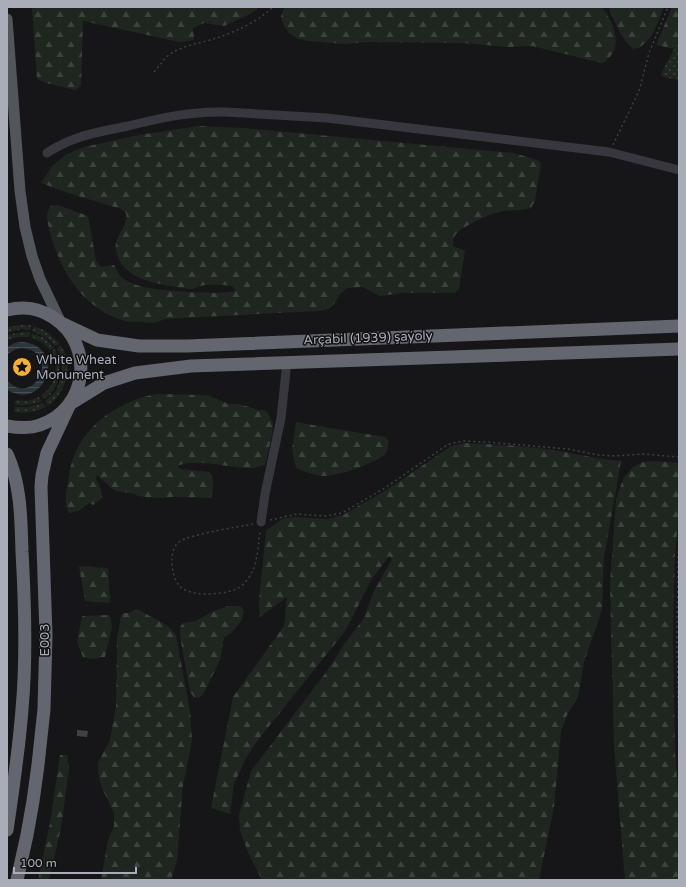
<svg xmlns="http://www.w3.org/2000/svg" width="686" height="887" viewBox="0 0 686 887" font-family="'Varela Round',sans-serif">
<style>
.grass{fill:url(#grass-dots)}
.forest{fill:url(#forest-firs)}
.water{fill:url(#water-rules)}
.building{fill:#404145}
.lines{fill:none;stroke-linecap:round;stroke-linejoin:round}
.path{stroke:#3d3f44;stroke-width:1.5;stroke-dasharray:2 3;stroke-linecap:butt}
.minor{stroke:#37383d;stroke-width:9}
.major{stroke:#53555c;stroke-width:11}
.highway{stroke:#63666e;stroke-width:13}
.labels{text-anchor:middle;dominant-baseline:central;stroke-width:3;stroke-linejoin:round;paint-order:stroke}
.street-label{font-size:13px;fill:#a8adb8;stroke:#111113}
.poi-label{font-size:13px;fill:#a8adb8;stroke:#111113;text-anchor:start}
</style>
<defs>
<pattern id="grass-dots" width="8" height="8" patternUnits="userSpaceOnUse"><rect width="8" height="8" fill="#1e261f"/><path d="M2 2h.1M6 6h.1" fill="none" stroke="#3c433d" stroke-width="1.8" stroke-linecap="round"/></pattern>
<pattern id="forest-firs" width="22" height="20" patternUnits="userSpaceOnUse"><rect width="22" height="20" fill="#1e261f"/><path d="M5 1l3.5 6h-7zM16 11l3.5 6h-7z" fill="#3c433d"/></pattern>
<pattern id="water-rules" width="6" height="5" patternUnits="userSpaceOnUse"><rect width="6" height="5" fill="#2c353c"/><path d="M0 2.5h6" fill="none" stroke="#485056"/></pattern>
</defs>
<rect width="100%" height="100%" fill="#161618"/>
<!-- grass -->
<path class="grass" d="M679,39V80L663,77L661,75C666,62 674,52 679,39Z
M21,325H31L30,330L22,329L7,333V327Z
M34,326L46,331L60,344L55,346L47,338L32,331Z
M22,332H30L29,337H18L7,340V335Z
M32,333L46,339L54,348L50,350L43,343L31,337Z
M61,345C67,355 69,366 67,377L62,376V360L57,348Z
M55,349L59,361L60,376L55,374L56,365L51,352Z
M55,377L59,378C56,387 52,394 44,399L41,396L50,387Z
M61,378L66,379C63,390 57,399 48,406L45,401L56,391Z
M39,397L42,401C33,405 25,406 15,405L16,400L28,401Z
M43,403L46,407C35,412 25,414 14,412L15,407H29Z"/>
<!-- forest -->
<path class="forest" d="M32,7H260L250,14L224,26L204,23L193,28L194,40L179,42L83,21L81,86L75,90L46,83L37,79Z
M285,7H602C612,21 623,42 610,57C607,60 606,62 602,63L532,46L507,47L463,43L369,42L344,44L309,41L298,39L290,34L284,26L281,17L283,10Z
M608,7H664C658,22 651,46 634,49C621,41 615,20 608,7Z
M672,7H679V39L675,49L656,45Z
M198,126L243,128L514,153L537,160L541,163L535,201L531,208C521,211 512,210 503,211C494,212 461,227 456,234C453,238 453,241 453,246L465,251L459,289L454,293H404L380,296L363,287L347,288L340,294L334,304L329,309L319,311L164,319C157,324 149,323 141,322C138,321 134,322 132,322C120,321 107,315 98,308C73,292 57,260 50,232C48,222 44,215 51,206L58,205L88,216L96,261L101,267L114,265C116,268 118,273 120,276C125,281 136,285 143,287C160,291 220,295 236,291L232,286C222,285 211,284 201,286C198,286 196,288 193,289C186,289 178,287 171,286C149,282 121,277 116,250C113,236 129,227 126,213L121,209L68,193L41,183L53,165L67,154L84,147L139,135Z
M157,394L207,395L229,404H239L258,410H265L268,413L273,423L272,435L265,465C261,466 257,467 253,468C231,469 196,457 177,466L181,469L210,472C214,481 214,489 211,498L178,497L155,498L138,496L135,494L116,491L111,488L97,475L96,479L101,489L102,498L93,505L89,503L79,511L69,513C64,506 66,491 68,483C69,475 70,467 73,459C85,423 122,400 157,394Z
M296,422L336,429L385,437L389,441C388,445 388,450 386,453C381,461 336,477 325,476C315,476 306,472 296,468L292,450Z
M464,443C494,444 524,446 554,450C577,454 597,459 621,461L604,558L602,610L584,662L578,697L567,715L561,732L554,807L539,880H262L248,852L240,831L239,815L251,771L327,671L345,643L364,618L374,591L392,559L389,556L371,580L346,630L258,740L246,758L234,784L230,814L211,808L233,697L284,626L287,597L260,617L259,601L266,531L282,519L293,517L327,519L343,515L388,489L451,446Z
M655,461L679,463V514L675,553L673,637L675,753L679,804V880H625L614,746L610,584L616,499L623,479L633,467L643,462Z
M79,566L108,568L110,603L85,601Z
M228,606H241L244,611L242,620L232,632L224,638L220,660L204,693L199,698L194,697L190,692L180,636V627L183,623L196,621L212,612Z
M137,609L168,626L176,635L190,711L192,741L183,785L177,860L171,880H101L108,840L114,826V813L102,788L99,778L98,763L110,740L116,707L117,639L121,615L124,613H128Z
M110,615L112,627L105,657L93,659L83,657L77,642L82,616Z
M60,755H67L69,769L61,828L49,880H38L50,823Z"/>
<!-- water -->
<path class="water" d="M21,342C68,344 47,413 7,390V381C34,407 59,356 27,349C19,347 13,350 7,355V347L15,343Z"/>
<!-- building -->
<path class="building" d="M77,730L88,731L87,737L77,736Z"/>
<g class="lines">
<!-- path -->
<path class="path" d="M154,72C159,67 164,58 170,54C184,45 201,43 217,38C237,31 257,22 273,7
M613,145L639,91L649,53L668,7
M270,520L297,514L325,516L342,513L385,488L447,445L453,443L463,441L487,442L568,449L598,455L615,456L642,454L679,457
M253,524C238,527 190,534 179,542C173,547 172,554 172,561C172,571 175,586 185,590C197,596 226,595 238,588C244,585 249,578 252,572C258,560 258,544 260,531
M679,541L678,556L677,638L679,754"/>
<!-- minor -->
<path class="minor" d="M47,153C72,136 98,132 128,126C160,118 192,111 225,112L327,118L609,152L679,170
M261,522L265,494L281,418L287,362"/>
<!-- major -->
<path class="major" d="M7,19L20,191L25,227L32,256L40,279L61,323"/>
<!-- highway -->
<path class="highway" d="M7,310C23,306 40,308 54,318C95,345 88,409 40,425C29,429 18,428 7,426
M61,323L97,340L139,346H187L679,326
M7,454C21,484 21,519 22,552C25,604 27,657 22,709C19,750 13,789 7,830
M17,880L27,835L33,801L38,765L44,709L46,635L41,487L42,475L47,453L70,404L104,383L135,373L191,366L679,349"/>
</g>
<!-- icons -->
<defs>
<symbol id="sight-disc" viewBox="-11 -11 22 22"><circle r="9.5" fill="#f2b134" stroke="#111113"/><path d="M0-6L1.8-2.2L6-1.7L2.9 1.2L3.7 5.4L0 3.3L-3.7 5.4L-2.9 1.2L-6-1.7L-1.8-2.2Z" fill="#111"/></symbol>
</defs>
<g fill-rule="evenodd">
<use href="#sight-disc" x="11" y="356" width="22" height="22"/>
</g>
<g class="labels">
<!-- street labels -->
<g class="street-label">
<text transform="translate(368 338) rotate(-2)">Arçabil (1939) şaýoly</text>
<text transform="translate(45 640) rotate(-90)">E003</text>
</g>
<!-- poi labels -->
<g class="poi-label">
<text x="36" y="360">White Wheat<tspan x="36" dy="15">Monument</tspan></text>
</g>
</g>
<!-- border -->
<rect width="686" height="887" fill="none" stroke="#a8adb8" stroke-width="16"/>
<!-- scale -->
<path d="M14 867v6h122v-6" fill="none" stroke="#a8adb8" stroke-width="2"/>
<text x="20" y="867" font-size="12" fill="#a8adb8" stroke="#111113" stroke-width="3" paint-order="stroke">100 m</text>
</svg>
